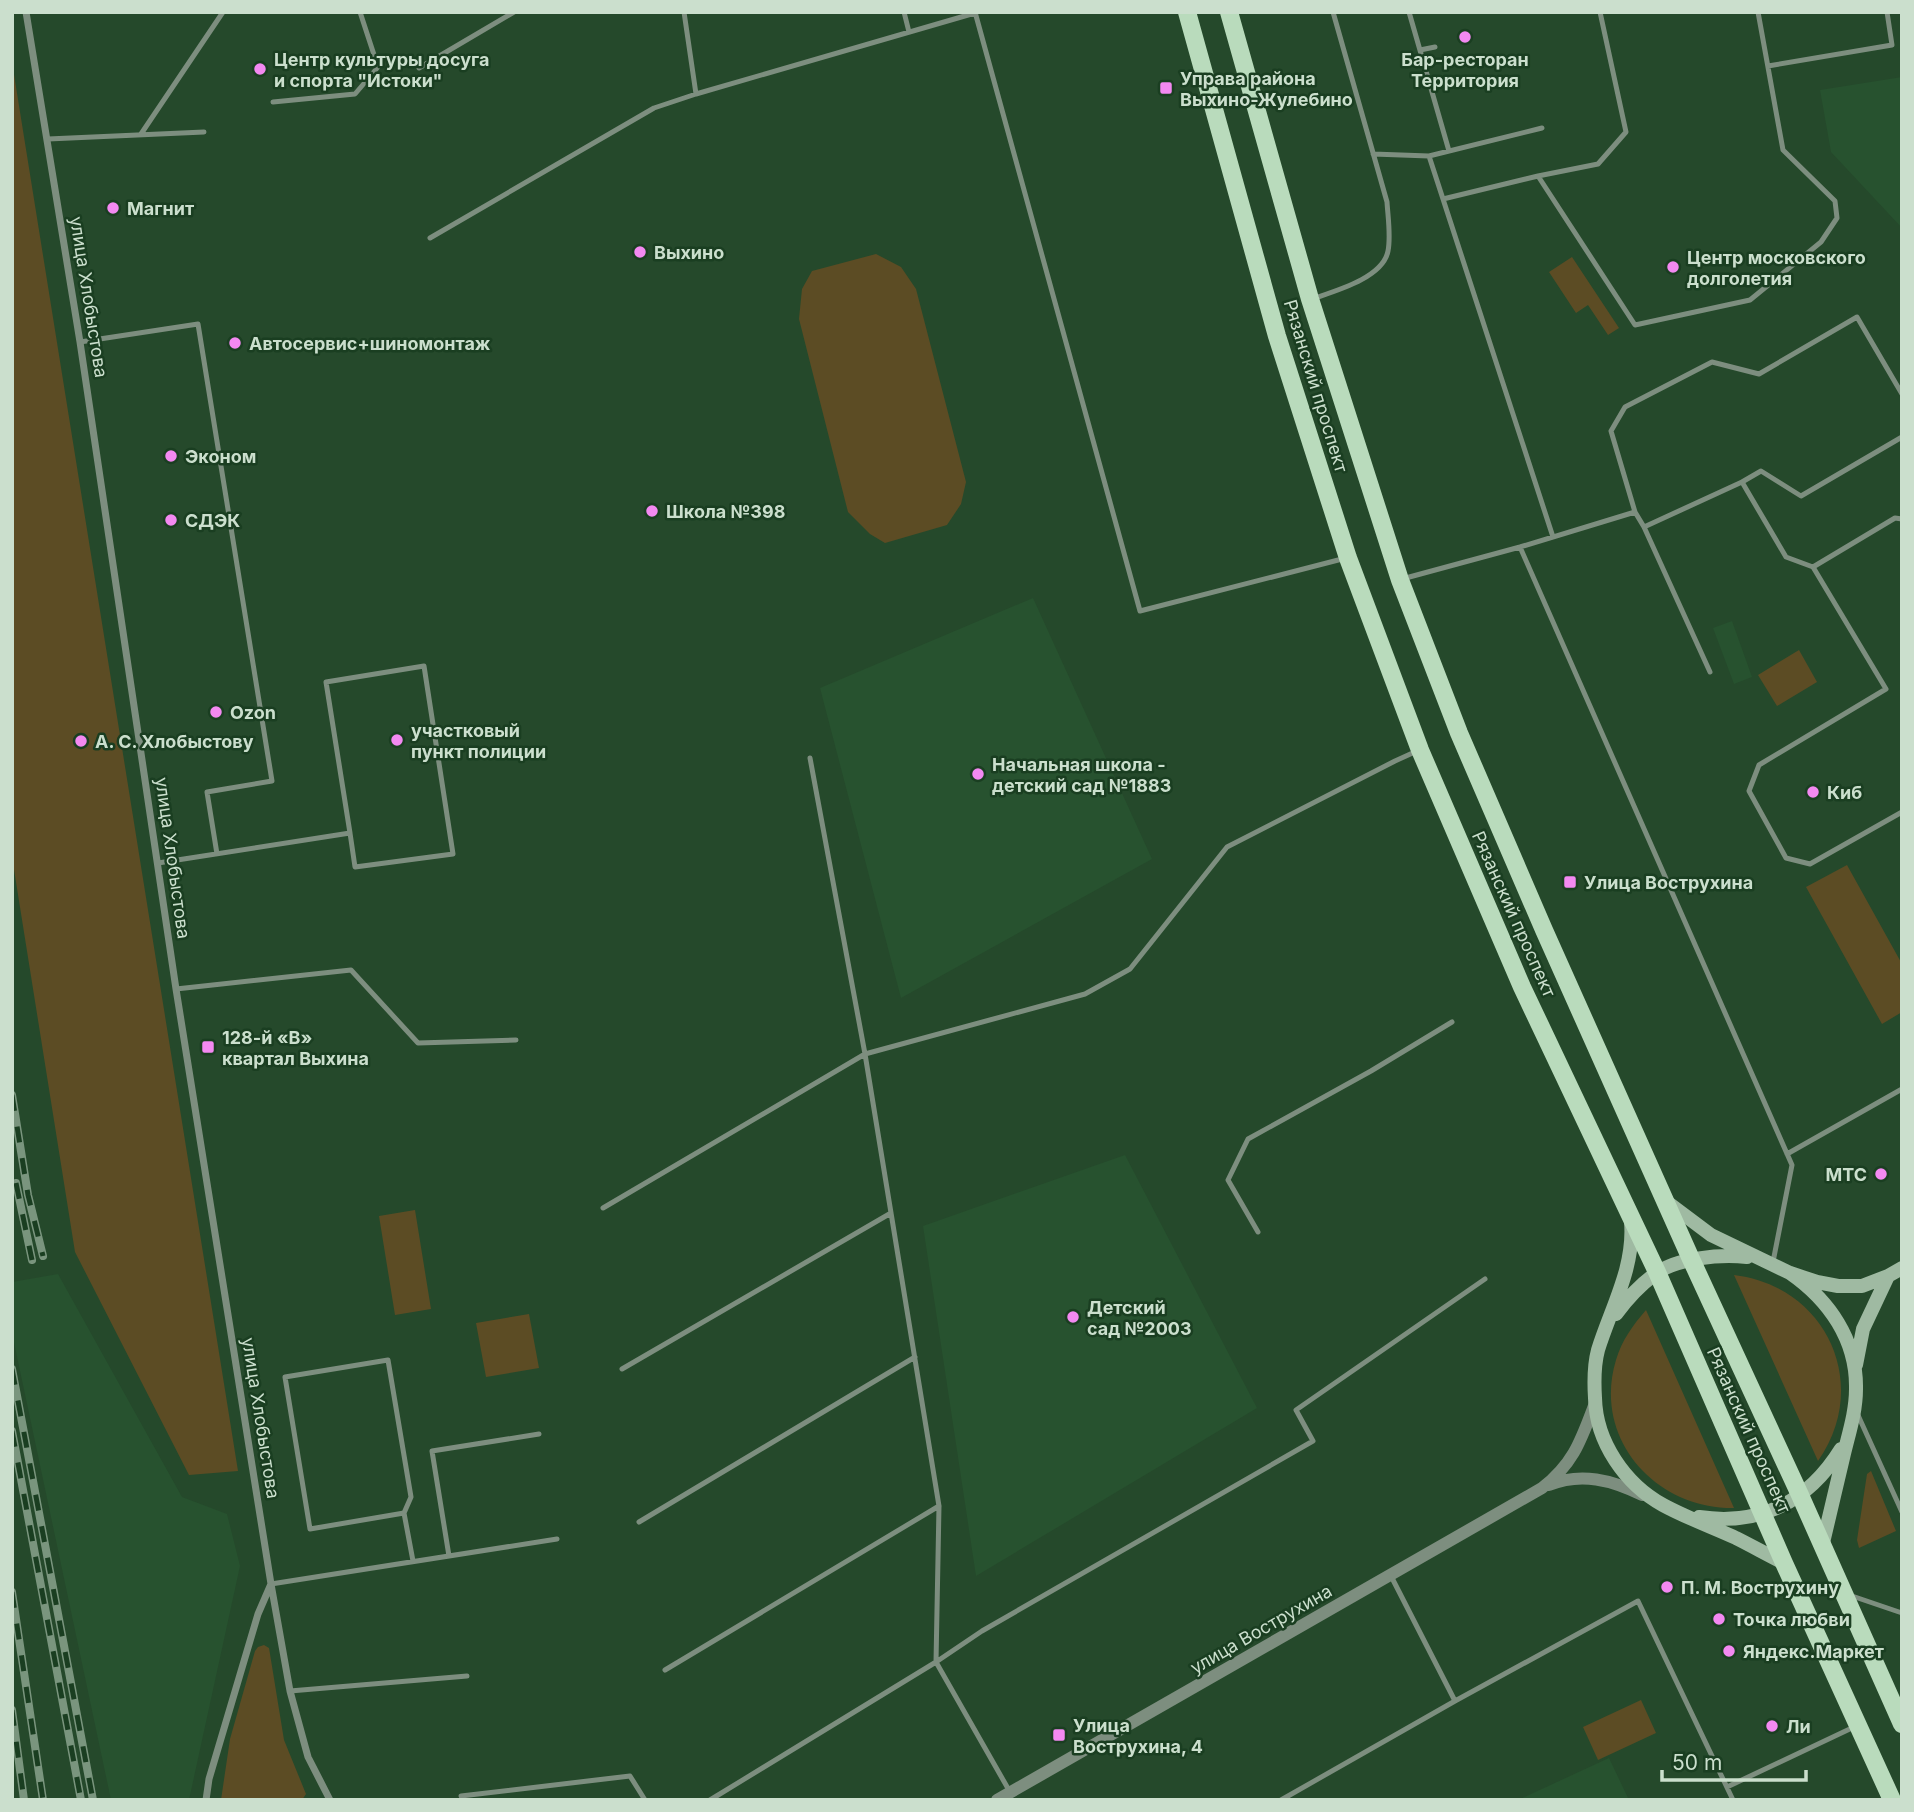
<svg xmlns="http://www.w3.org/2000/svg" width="1914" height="1812" viewBox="0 0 1914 1812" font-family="Inter,sans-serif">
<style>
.built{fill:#27522f}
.green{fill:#5c4c24}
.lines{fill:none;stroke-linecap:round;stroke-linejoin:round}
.service{stroke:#7d8e7f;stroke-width:5}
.minor{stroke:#7d8e7f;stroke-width:7}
.tertiary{stroke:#7d8e7f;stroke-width:12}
.secondary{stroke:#9fbaa2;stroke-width:14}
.primary{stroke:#b9dbbc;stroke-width:18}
.rail-casing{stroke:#7a957e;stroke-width:8}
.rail{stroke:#1a3e21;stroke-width:5;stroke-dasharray:16;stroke-linecap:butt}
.poi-dot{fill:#f389f1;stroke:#1a3e21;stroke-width:2.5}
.labels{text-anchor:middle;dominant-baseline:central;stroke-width:5;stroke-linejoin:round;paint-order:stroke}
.poi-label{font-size:18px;font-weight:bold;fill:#cbdfcd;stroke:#1a3e21;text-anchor:start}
.street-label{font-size:18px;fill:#cbdfcd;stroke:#1a3e21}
</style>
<rect width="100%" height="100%" fill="#25492b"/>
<!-- built -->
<path class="built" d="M1902,77V228L1831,152L1820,90Z
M1033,598L1152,859L901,998L820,688Z
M1732,621L1752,677L1734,684L1713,628Z
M1125,1155L1257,1408L976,1576L923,1226Z
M58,1274L182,1497L227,1514L240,1566L189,1800H111L12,1333V1282Z
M1609,1758L1629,1800H1518Z"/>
<!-- green -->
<path class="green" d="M12,62L238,1471L189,1475L75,1252L12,857Z
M876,254L901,267L916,289L966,482L961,504L947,525L885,543L870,534L848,512L799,319L802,289L812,271Z
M1572,257L1619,328L1608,335L1588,305L1576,313L1549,272Z
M1799,650L1817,682L1777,706L1758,675Z
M1847,865L1902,964V1012L1882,1024L1806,887Z
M415,1210L431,1309L395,1315L379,1216Z
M1734,1275C1826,1286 1872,1384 1818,1461Z
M1646,1310L1734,1508C1656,1509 1592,1439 1616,1360C1622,1340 1633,1325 1646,1310Z
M529,1314L539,1368L486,1377L476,1323Z
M1871,1471L1896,1531L1859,1548L1857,1540L1867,1474Z
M264,1645L269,1648L270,1654L284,1740L306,1794L302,1800H221L230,1739L255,1651L258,1647Z
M1641,1700L1656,1733L1598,1760L1583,1727Z"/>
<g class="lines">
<!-- service -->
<path class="service" d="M684,12L696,94
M904,12L909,32
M975,12L1140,611L1346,558
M1409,12L1449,151
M1420,50L1435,47
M1768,66L1892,45L1887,12
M419,68L514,12
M273,102L355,94L378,67L360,12
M141,134L223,12
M48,139L204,132
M1373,154L1429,156L1542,128
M1429,156L1553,537
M1538,176L1598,164L1626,132L1600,12
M1443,199L1538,176L1635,325L1750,300L1821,242L1837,218L1835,201L1783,150L1758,12
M430,238L654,108L696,94L975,13
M1312,299C1335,291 1383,278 1388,251C1391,236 1388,218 1387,202L1333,12
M80,342L198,324L272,781L207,792L217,854
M1742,482L1786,557L1813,567
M1902,519L1895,518L1813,567L1886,689L1759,765L1749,791L1786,858L1810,864L1902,812
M1644,527L1742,482L1761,471L1801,496L1902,437
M1520,547L1792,1165L1773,1262
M1402,579L1520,547L1635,512
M1710,672L1644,527L1635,512L1611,431L1625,407L1712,362L1759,374L1857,317L1902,394
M810,758L865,1054L939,1506L936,1662L1010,1792
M158,863L350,833L326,682L424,666L453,854L355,867L350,833
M176,989L351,970L418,1043L516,1040
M1787,1154L1902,1089
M603,1208L865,1054L1085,994L1130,969L1227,847L1395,761L1417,751
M1258,1232L1228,1180L1248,1139L1371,1071L1452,1022
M622,1369L891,1213
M1857,1413L1902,1512
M404,1513L310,1529L285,1377L388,1360L411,1497L404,1513L413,1561
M639,1522L915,1357
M449,1556L432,1451L539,1434
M271,1584L557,1539
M1852,1596L1902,1613
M665,1670L939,1506
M290,1691L467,1676
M1455,1701L1638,1601L1733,1800
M1727,1787L1854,1727
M461,1796L630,1776L645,1800
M710,1800L936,1662L982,1631L1313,1441L1296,1410L1485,1279
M1281,1800L1455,1701L1391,1576"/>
<!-- minor -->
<path class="minor" d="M26,12L80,342L176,989L271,1584L290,1691L308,1757L330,1800
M206,1800L209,1779L258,1614L271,1584"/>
<!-- tertiary -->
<path class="tertiary" d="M1549,1485C1581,1472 1612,1480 1642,1495
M997,1800L1542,1488C1574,1463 1581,1440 1595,1403"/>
<!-- secondary -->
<path class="secondary" d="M1667,1202L1711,1235L1790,1273L1817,1282L1838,1286H1862L1888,1276L1902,1268
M1631,1222C1635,1267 1611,1308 1598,1350C1594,1365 1594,1382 1595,1398C1596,1442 1625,1484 1663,1505C1687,1518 1712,1527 1736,1538C1752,1546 1768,1555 1784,1563
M1790,1273C1829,1300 1857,1340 1856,1389C1856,1413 1848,1436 1843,1458C1836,1488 1829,1517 1822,1547
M1616,1314C1627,1299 1640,1285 1655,1274C1677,1258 1720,1254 1747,1257
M1856,1365L1863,1329L1888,1276
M1699,1517C1760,1526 1808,1502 1841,1449"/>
<!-- primary -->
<path class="primary" d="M1187,12L1277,336L1348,558L1420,750L1522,987L1657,1272L1784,1563L1892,1800
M1229,12L1310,299L1400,580L1459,733L1544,930L1691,1259L1800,1495L1902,1724"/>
<defs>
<path id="rail" d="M12,1095L28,1195L43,1256
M16,1183L32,1260
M12,1369L93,1800
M12,1431L81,1800
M12,1592L43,1800
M12,1710L24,1800"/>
</defs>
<!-- rail casing -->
<use href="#rail" class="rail-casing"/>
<!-- rail -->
<use href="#rail" class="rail"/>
</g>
<!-- markers -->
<g class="poi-dot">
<circle cx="1465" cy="37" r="7"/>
<circle cx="260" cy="69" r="7"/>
<rect x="1159" y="81" width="14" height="14" rx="3.5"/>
<circle cx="113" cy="208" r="7"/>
<circle cx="640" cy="252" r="7"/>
<circle cx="1673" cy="267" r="7"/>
<circle cx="235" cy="343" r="7"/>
<circle cx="171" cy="456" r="7"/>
<circle cx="652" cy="511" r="7"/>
<circle cx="171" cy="520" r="7"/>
<circle cx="216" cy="712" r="7"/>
<circle cx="397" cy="740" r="7"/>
<circle cx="81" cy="741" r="7"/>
<circle cx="978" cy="774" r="7"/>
<circle cx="1813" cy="792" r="7"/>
<rect x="1563" y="875" width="14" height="14" rx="3.5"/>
<rect x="201" y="1040" width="14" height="14" rx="3.5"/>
<circle cx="1881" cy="1174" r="7"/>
<circle cx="1073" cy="1317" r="7"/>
<circle cx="1667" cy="1587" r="7"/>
<circle cx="1719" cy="1619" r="7"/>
<circle cx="1729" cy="1651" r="7"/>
<circle cx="1772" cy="1726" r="7"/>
<rect x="1052" y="1728" width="14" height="14" rx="3.5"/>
</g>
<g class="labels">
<!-- poi labels -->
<g class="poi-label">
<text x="274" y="59">Центр культуры досуга<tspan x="274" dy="21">и спорта "Истоки"</tspan></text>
<text x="1465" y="59" text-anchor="middle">Бар-ресторан<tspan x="1465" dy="21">Территория</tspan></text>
<text x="1180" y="78">Управа района<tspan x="1180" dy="21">Выхино-Жулебино</tspan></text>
<text x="127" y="208">Магнит</text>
<text x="654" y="252">Выхино</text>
<text x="1687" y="257">Центр московского<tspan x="1687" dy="21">долголетия</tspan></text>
<text x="249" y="343">Автосервис+шиномонтаж</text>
<text x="185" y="456">Эконом</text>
<text x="666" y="511">Школа №398</text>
<text x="185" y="520">СДЭК</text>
<text x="230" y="712">Ozon</text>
<text x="411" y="730">участковый<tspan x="411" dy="21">пункт полиции</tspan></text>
<text x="95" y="741">А. С. Хлобыстову</text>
<text x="992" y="764">Начальная школа -<tspan x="992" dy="21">детский сад №1883</tspan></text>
<text x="1827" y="792">Киб</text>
<text x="1584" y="882">Улица Вострухина</text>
<text x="222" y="1037">128-й «В»<tspan x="222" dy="21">квартал Выхина</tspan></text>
<text x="1867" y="1174" text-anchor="end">МТС</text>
<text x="1087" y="1307">Детский<tspan x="1087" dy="21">сад №2003</tspan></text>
<text x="1681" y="1587">П. М. Вострухину</text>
<text x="1733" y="1619">Точка любви</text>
<text x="1743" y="1651">Яндекс.Маркет</text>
<text x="1073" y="1725">Улица<tspan x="1073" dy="21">Вострухина, 4</tspan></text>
<text x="1786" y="1726">Ли</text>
</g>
<!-- street labels -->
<g class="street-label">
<text transform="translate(89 297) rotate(81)">улица Хлобыстова</text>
<text transform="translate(1316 386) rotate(73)">Рязанский проспект</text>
<text transform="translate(173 858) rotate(82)">улица Хлобыстова</text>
<text transform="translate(1514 914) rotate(66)">Рязанский проспект</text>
<text transform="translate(261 1418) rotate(81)">улица Хлобыстова</text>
<text transform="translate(1749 1430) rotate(66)">Рязанский проспект</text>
<text transform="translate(1261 1629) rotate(-30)">улица Вострухина</text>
</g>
</g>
<!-- border -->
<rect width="1914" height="1812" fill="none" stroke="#cbdfcd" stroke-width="28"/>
<!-- scale -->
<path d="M1662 1770v10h144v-10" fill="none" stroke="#cbdfcd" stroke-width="3.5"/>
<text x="1672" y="1770" font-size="21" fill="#cbdfcd" stroke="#1a3e21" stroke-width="5" paint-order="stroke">50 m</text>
</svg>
